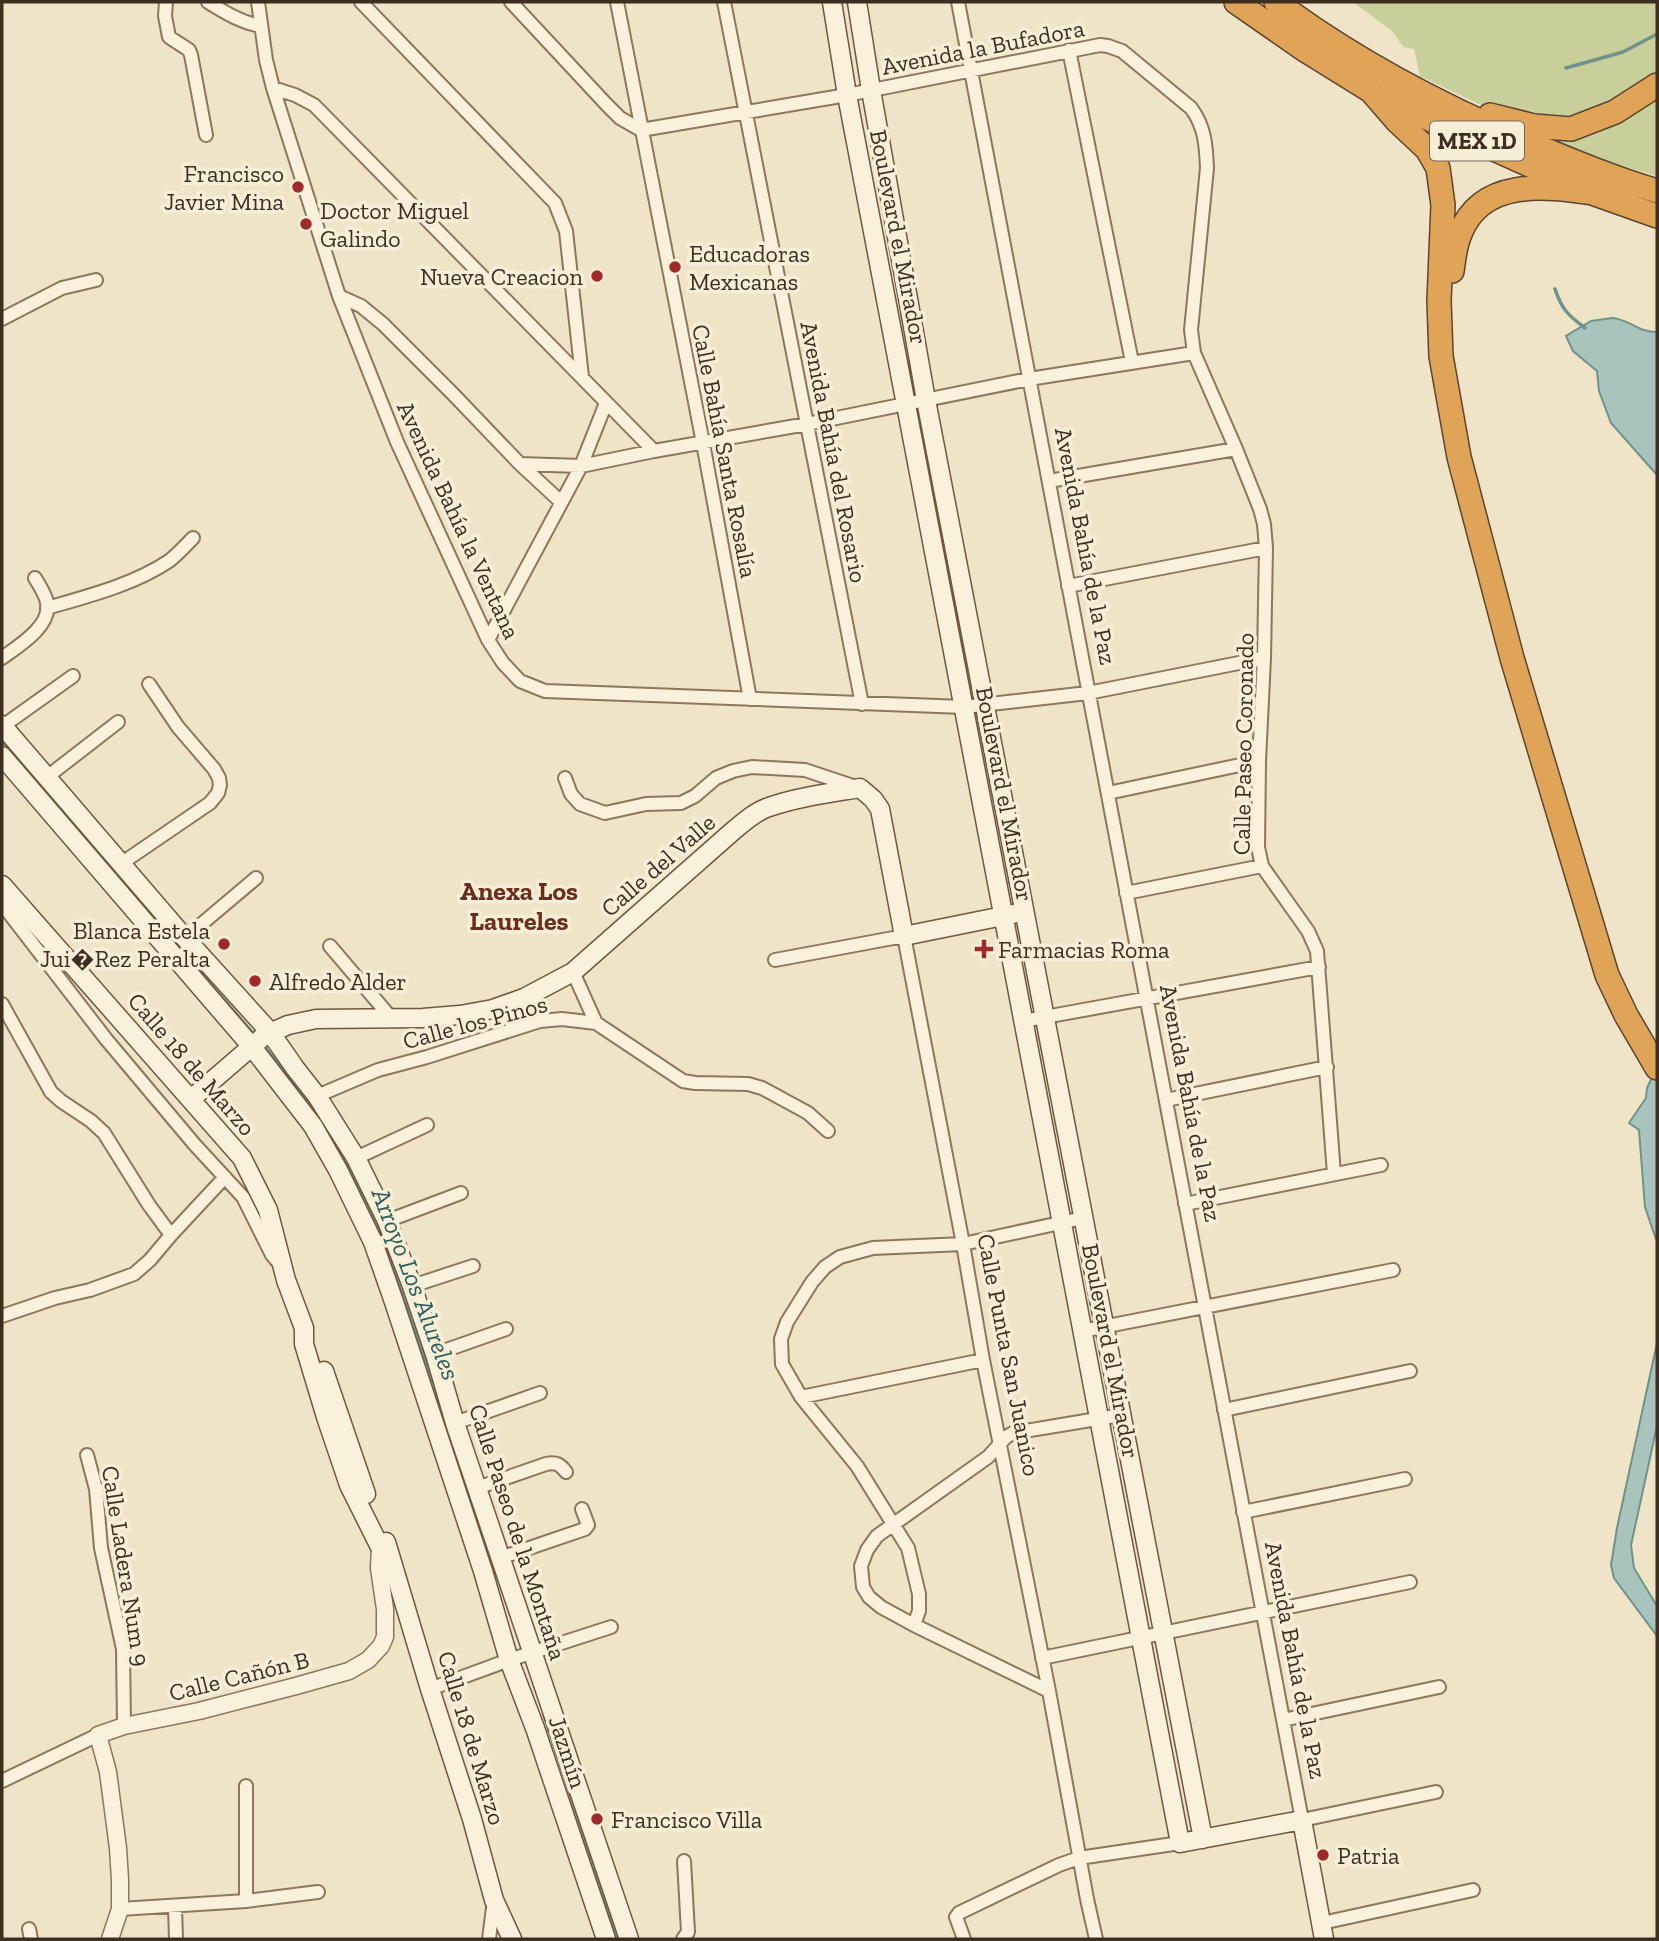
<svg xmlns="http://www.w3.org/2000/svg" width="1659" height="1941" viewBox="0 0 1659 1941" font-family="'Zilla Slab',serif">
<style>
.green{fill:#c9cf9b}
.water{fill:#a9c4bc;stroke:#6f938a;stroke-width:2}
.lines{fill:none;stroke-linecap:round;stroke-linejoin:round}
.stream{stroke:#6f938a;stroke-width:3.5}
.minor-casing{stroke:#8d765c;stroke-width:16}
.tertiary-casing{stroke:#8d765c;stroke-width:19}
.secondary-casing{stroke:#6f573f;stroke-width:21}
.motorway-casing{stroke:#5b4430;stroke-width:26}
.minor{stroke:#faf1dc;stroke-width:12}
.tertiary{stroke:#faf1dc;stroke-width:16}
.secondary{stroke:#faf1dc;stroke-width:18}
.motorway{stroke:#e0a458;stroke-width:23}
.poi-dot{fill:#9e2a2b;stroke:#f7eed8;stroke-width:2.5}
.labels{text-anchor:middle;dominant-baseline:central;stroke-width:7;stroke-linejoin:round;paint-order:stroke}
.shield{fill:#f7eed8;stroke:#756857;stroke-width:2}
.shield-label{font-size:23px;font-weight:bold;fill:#3d2e20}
.street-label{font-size:24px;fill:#3d2e20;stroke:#f7eed8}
.poi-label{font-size:24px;fill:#3d2e20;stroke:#f7eed8;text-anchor:start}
.neighbourhood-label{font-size:26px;font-weight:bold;fill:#6b2e1e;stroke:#f7eed8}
.water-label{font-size:26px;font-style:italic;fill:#2f5d5a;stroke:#f7eed8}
</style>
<rect width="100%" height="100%" fill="#f0e4c8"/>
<!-- green -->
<path class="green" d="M1353,2H1657V176L1588,156L1420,76L1414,49L1403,47L1393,32Z"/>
<!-- water -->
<path class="water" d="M1612,318C1629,319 1637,332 1657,332V475L1611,423L1599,391L1597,371L1573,351L1566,336L1591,321Z
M1657,1054V1242L1645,1207L1639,1130L1629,1123L1646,1098L1647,1088L1653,1075Z
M1657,1343V1426L1631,1545L1634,1568L1657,1606V1636L1614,1578L1611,1565L1617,1528Z"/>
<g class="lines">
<!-- stream -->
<path class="stream" d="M1566,68L1623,52L1657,34
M1555,289C1562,310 1568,315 1585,328
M2,741L256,1037
M263,1045L315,1109L353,1175L382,1237L439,1399
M544,1715L618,1939"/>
<defs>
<path id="minor" d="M166,2L165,16L169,37L189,50L191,55L206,135
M208,2C226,13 240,22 260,26
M258,2L266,60L273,88L339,296L397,442L488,640L503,663L520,681L545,691L964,707L1088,693L1264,658
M361,2L555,203L566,231L582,377
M511,2L607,105L620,118L641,130
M617,2L703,443L750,699
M724,2L862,704
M958,2L1302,1820L1436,1792
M1069,50L1132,362
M273,88L295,95L314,105L654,451
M641,130L847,95L1100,45L1108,46L1122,51L1191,108C1205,127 1206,145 1207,168L1191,330L1194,353L1236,449L1260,509L1264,524L1266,548L1264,658L1259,761L1258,847L1262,866L1308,931L1317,951L1334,1174
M339,296L361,306L383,324L453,394L520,464L561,502
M2,319L62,288L96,280
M520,464L581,466L654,451L807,424L1029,379L1194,353
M1049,481L1236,449
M1068,586L1266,548
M47,608C88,596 133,585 169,561C177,555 185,546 193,538
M488,640L581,466L606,403
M2,658C17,647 52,626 47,603C46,595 39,585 35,578
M3,726L73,676
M47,777L118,722
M565,778L571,794L580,804L605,813L646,804L681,803L695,796L716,778L733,771L752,767L805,770L859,788
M1108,793L1259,761
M122,863L210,803L218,793L220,785L219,778L214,769L178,727L149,684
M1126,893L1262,866
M2,904L106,1039L195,1145L243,1197L272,1255L277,1261
M185,938L256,878
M330,946L392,1019
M775,960L904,936L963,1244L983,1360L1049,1691L1087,1899L1096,1939
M573,972L596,1023
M2,1004L51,1092L61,1101L91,1121L104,1133L149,1205L171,1235
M1023,1021L1319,967
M317,1096L378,1070L427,1057L540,1021L562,1019L596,1023L683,1081L695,1083L748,1084L762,1088L808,1113L828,1131
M1166,1100L1327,1067
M356,1158L427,1125
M1185,1204L1381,1165
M387,1221L461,1193
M412,1286L473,1266
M2,1316L55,1298L90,1290L134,1274L150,1260L171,1235L225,1177
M1082,1331L1393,1270
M435,1354L506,1329
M801,1397L983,1360
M1224,1410L1410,1371
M455,1423L540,1393
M87,1455L96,1489L101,1548L123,1649L124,1726
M477,1488L546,1464C556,1462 560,1464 566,1472
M1243,1512L1405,1479
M500,1558L585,1529L588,1525L582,1509
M914,1625L919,1611V1594L908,1548L857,1466L801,1397L782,1364L781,1339L787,1322L812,1282L825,1267L840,1257L873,1248L963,1244L1083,1218
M1042,1658L1410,1582
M430,1689L509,1660L611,1627
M1049,1691L914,1625L881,1607L869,1597L863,1587L861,1566L867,1550L877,1536L988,1457L1006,1437L1013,1433L1121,1415
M1283,1720L1439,1687
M2,1781L98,1735
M246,1786V1901
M175,1907L176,1939
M120,1909L246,1901L318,1892
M1322,1923L1473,1890
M29,1929L31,1939
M489,1939L494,1900
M683,1939L688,1932L684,1861
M964,1939L956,1917L959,1913L1059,1865L1079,1858L1180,1843"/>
<path id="tertiary" d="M110,1939L120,1909V1880L118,1848L108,1772L98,1735L124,1726L199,1711L296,1686L349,1671L368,1660L381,1646L385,1637V1609L379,1568L380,1547L386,1543"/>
<path id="secondary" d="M832,2L847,95L1180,1843L1302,1820L1324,1939
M857,2L871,90L926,400L1203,1839
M2,725L185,938L270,1032L295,1068L317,1096L356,1158L387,1221L412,1286L435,1354L455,1423L629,1939
M2,756L252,1047L313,1126L338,1170L373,1242L393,1299L483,1571L509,1660L535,1728L606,1939
M2,885L242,1158L268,1210L286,1280L304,1328V1344L326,1417L349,1485L380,1547L388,1554
M191,1099L265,1035L288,1025L316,1019L423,1018L460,1015L493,1009L524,998L573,972L733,831C744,822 756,811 769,807C798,797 830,793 860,788L873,799L880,809L904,936L1013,914
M324,1371L366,1494
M386,1542L430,1689L472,1819L494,1900L512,1939"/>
<path id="motorway" d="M1236,2L1305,50L1371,91L1456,132L1592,193L1657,216
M1276,2C1354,60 1437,104 1527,142C1570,160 1613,178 1657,191
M1371,91L1397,121L1427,149L1438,168L1443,205L1439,301L1441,356L1459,457L1512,658L1607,975L1626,1015L1657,1068
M1490,115L1534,126L1571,129L1615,112L1657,85
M1452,271C1454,258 1455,245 1460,234C1481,178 1545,186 1592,193"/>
</defs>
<!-- minor casing -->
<use href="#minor" class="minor-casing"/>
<!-- tertiary casing -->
<use href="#tertiary" class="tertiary-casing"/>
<!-- secondary casing -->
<use href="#secondary" class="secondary-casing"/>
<!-- motorway casing -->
<use href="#motorway" class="motorway-casing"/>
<!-- minor -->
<use href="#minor" class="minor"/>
<!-- tertiary -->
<use href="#tertiary" class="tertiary"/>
<!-- secondary -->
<use href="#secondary" class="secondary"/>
<!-- motorway -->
<use href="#motorway" class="motorway"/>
</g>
<!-- markers -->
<g class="poi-dot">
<circle cx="298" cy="187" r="7"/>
<circle cx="306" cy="224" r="7"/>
<circle cx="675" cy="267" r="7"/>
<circle cx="597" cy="276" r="7"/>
<circle cx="224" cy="944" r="7"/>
<path d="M980.5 938.5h7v7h7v7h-7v7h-7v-7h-7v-7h7z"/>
<circle cx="255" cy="981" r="7"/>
<circle cx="597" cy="1819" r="7"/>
<circle cx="1323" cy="1855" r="7"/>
</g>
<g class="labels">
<!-- shield labels -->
<rect class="shield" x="1430" y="121.5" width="94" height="39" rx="5"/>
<g class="shield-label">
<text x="1477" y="141">MEX 1D</text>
</g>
<!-- street labels -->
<g class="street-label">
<text transform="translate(983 47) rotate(-11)">Avenida la Bufadora</text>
<text transform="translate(899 237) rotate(79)">Boulevard el Mirador</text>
<text transform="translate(725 451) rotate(79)">Calle Bahía Santa Rosalía</text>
<text transform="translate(834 452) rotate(79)">Avenida Bahía del Rosario</text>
<text transform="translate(459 520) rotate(65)">Avenida Bahía la Ventana</text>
<text transform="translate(1086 546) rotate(79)">Avenida Bahía de la Paz</text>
<text transform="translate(1243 744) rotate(-89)">Calle Paseo Coronado</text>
<text transform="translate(1005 794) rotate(79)">Boulevard el Mirador</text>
<text transform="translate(658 865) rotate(-41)">Calle del Valle</text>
<text transform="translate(475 1022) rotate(-15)">Calle los Pinos</text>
<text transform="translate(192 1064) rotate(49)">Calle 18 de Marzo</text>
<text transform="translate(1191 1103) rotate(79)">Avenida Bahía de la Paz</text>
<text transform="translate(1111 1351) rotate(79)">Boulevard el Mirador</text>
<text transform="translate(1009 1355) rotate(79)">Calle Punta San Juanico</text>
<text transform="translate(518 1532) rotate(72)">Calle Paseo de la Montaña</text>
<text transform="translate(126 1566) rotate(81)">Calle Ladera Num 9</text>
<text transform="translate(1296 1660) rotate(79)">Avenida Bahía de la Paz</text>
<text transform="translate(239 1676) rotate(-14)">Calle Cañón B</text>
<text transform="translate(472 1738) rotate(73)">Calle 18 de Marzo</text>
<text transform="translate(568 1752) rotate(72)">Jazmín</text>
</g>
<!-- poi labels -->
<g class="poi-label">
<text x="284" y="173" text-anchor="end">Francisco<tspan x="284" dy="28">Javier Mina</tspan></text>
<text x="320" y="210">Doctor Miguel<tspan x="320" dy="28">Galindo</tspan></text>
<text x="689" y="253">Educadoras<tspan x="689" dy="28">Mexicanas</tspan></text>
<text x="583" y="276" text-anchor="end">Nueva Creacion</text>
<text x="210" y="930" text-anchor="end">Blanca Estela<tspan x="210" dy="28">Jui�Rez Peralta</tspan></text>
<text x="998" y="949">Farmacias Roma</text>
<text x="269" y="981">Alfredo Alder</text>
<text x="611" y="1819">Francisco Villa</text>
<text x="1337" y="1855">Patria</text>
</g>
<!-- neighbourhood labels -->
<g class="neighbourhood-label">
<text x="519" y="891">Anexa Los<tspan x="519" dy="30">Laureles</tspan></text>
</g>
<!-- water labels -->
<g class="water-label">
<text transform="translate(416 1284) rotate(69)">Arroyo Los Alureles</text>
</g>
</g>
<!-- border -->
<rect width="1659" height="1941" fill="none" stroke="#3d2e20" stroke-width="7"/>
</svg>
